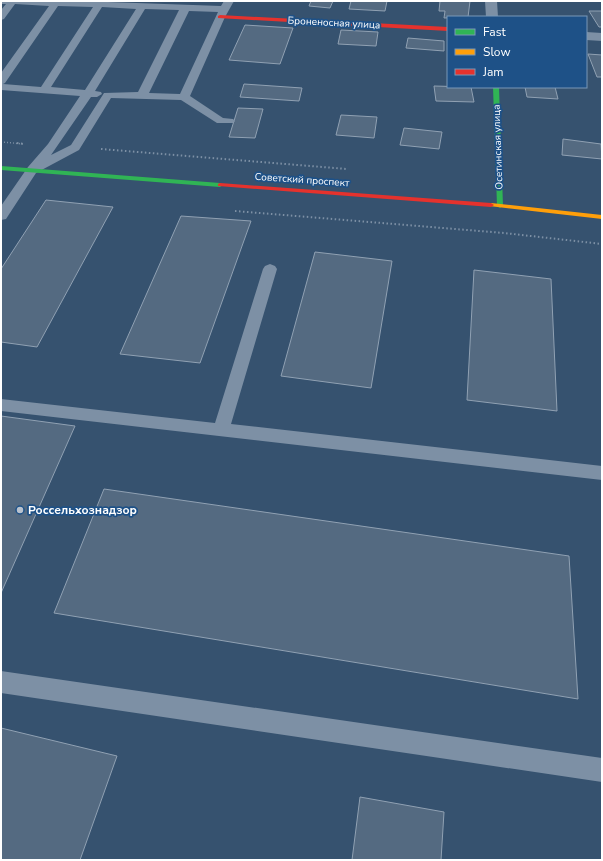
<svg xmlns="http://www.w3.org/2000/svg" width="603" height="861" viewBox="0 0 603 861" font-family="'Nunito Sans',sans-serif">
<style>
.building{fill:#546a81;stroke:#90a1b3}
.lines{fill:none;stroke-linecap:round;stroke-linejoin:round}
.path-far1{stroke:#7d90a5;stroke-width:1.5;stroke-dasharray:1 2;stroke-linecap:butt}
.path{stroke:#7d90a5;stroke-width:2;stroke-dasharray:1.5 2.5;stroke-linecap:butt}
.lane{fill:#7d90a5;fill-rule:evenodd}
.street{fill:#7d90a5;fill-rule:evenodd}
.fast{fill:#30b455;fill-rule:evenodd}
.slow{fill:#ff9f0a;fill-rule:evenodd}
.jam{fill:#e5322d;fill-rule:evenodd}
.poi-dot{fill:#b9c2cd;stroke:#1e5187;stroke-width:1.5}
.labels{text-anchor:middle;dominant-baseline:central;stroke-width:3.5;stroke-linejoin:round;paint-order:stroke}
.far-street-label{font-size:10px;fill:#fff;stroke:#1e5187}
.poi-label{font-size:12px;font-weight:bold;fill:#fff;stroke:#1e5187;text-anchor:start}
</style>
<rect width="100%" height="100%" fill="#36526f"/>
<!-- building -->
<path class="building" d="M311,1H333L330,8L309,6Z
M351,1H387L385,11L349,9Z
M440,1H470L468,17L444,18L445,11H439Z
M589,11H602V27H599Z
M245,25L293,28L280,64L229,60Z
M341,30L378,32L376,46L338,44Z
M408,38L444,41V51L406,48Z
M588,54L602,55V77H597Z
M244,84L302,88L299,101L240,97Z
M434,86L471,87L474,102L436,101Z
M525,87H555L558,99L527,97Z
M238,108L263,109L255,138L229,137Z
M341,115L377,117L374,138L336,135Z
M404,128L442,132L439,149L400,145Z
M563,139L601,144L602,159L562,155Z
M46,200L113,207L37,347L1,342V269Z
M181,216L251,221L200,363L120,354Z
M315,252L392,261L371,388L281,376Z
M474,270L551,279L557,411L467,400Z
M1,416L75,426L1,593Z
M104,489L569,556L578,699L54,613Z
M1,728L117,756L80,860H1Z
M360,797L444,812L441,860H352Z"/>
<g class="lines">
<!-- path-far1 -->
<path class="path-far1" d="M1,142L24,144"/>
<!-- path -->
<path class="path" d="M17,143L24,144
M101,149L347,169
M235,211L504,233L602,244"/>
<!-- lane -->
<path class="lane" d="M1,1H80L221,6L224,1H234L225,17L190,96L223,118L233,119L235,121L233,123H217L181,100L111,98L79,150L36,173L6,219L1,220V206L28,167L48,144L80,96L1,90V73L49,6L15,4L4,19L1,20V10L6,4H1ZM58,6L93,7L41,87L3,84L5,83ZM102,7L136,9L85,90L51,87ZM145,9L179,10L138,92L104,93L71,145L51,155L91,97H97L102,94L101,92L95,91ZM189,11L218,12L180,94L149,93Z
M270,264L275,266L277,269L231,424L602,466V480L1,411V399L215,423L263,269L265,266Z
M1,671L602,758V782L1,693Z"/>
<!-- street -->
<path class="street" d="M485,1H497L498,17H486Z
M586,32L602,33V41L586,40Z"/>
<!-- fast -->
<path class="fast" d="M493,87H499L503,206L500,208L497,206Z
M1,166L220,183L223,185L220,187L1,170Z"/>
<!-- slow -->
<path class="slow" d="M491,203L602,215V219L489,206V204Z"/>
<!-- jam -->
<path class="jam" d="M220,15L448,27V31L218,18V16Z
M220,183L491,203L494,205L491,207L218,186V184Z"/>
</g>
<!-- markers -->
<circle class="poi-dot" cx="20" cy="510" r="4"/>
<g class="labels">
<!-- far-street labels -->
<g class="far-street-label">
<text transform="translate(334 23) rotate(3)">Броненосная улица</text>
<text transform="translate(498 147) rotate(-92)">Осетинская улица</text>
<text transform="translate(302 180) rotate(4)">Советский проспект</text>
</g>
<!-- poi labels -->
<g class="poi-label">
<text x="28" y="510">Россельхознадзор</text>
</g>
</g>
<!-- border -->
<rect width="603" height="861" fill="none" stroke="#ffffff" stroke-width="4"/>
<!-- legend -->
<rect x="447" y="16" width="140" height="72" fill="#1e5187" stroke="#7897b7"/>
<rect x="455" y="29" width="20" height="6" fill="#30b455" stroke="#7897b7"/>
<text x="483" y="36" font-size="12" fill="#ffffff">Fast</text>
<rect x="455" y="49" width="20" height="6" fill="#ff9f0a" stroke="#7897b7"/>
<text x="483" y="56" font-size="12" fill="#ffffff">Slow</text>
<rect x="455" y="69" width="20" height="6" fill="#e5322d" stroke="#7897b7"/>
<text x="483" y="76" font-size="12" fill="#ffffff">Jam</text>
</svg>
